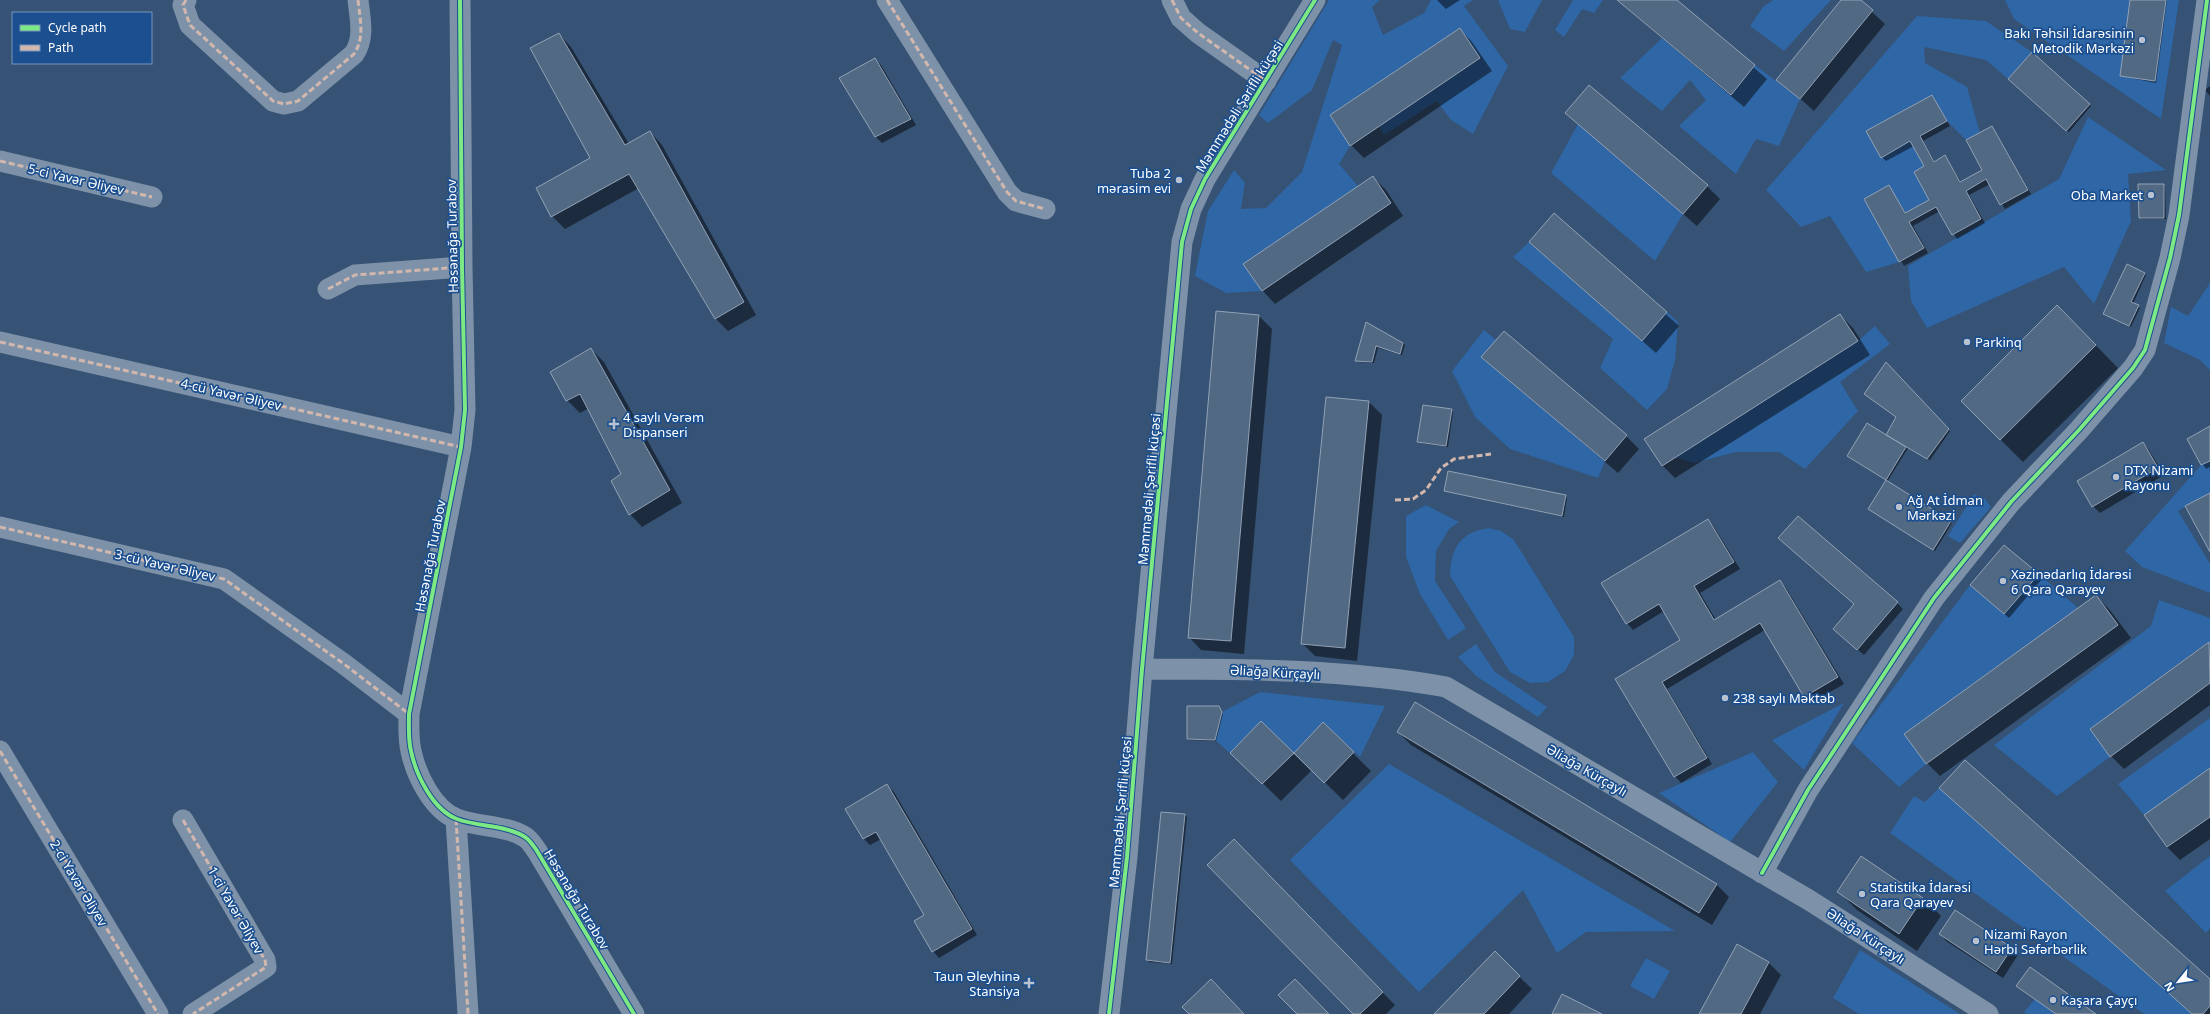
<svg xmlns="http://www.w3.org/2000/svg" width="2210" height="1014" viewBox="0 0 2210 1014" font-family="'Noto Sans',sans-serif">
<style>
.green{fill:#2f66a5}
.shadow{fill:#0007}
.building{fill:#526984;stroke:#92a2b6}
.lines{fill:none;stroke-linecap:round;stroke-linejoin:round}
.minor{stroke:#7d92a8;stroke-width:21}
.quiet{stroke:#d1b7ad;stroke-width:3;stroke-dasharray:6 3;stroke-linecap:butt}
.cycleway-casing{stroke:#1b4f8f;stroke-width:6}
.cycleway{stroke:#7ce984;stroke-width:4}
.poi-dot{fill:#b9c2ce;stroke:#1b4f8f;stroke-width:1.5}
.labels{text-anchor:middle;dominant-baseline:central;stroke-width:3.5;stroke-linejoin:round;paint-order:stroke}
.poi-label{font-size:13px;fill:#fff;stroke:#1b4f8f;text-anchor:start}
.street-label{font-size:13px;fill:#fff;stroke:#1b4f8f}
</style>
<rect width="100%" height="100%" fill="#365274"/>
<!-- green -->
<path class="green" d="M1329,0H1380L1372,7L1383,35L1424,13L1431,0H1473L1464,6L1508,66L1473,134L1451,120L1437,101L1384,135L1379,126L1480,58L1460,28L1330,115L1350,146L1339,164L1358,186L1244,265L1262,291L1226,293L1195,276L1208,211L1234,170L1245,183L1241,209L1266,208L1302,172L1342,45L1333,40L1312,90L1268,123L1259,115Z
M1498,0H1542L1525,32L1510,29Z
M1573,0H1603L1594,13L1582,9L1564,37L1555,30Z
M1773,0H1831L1784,51L1750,26L1763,7Z
M2005,0H2179L2161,119L2014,19Z
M1917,16L1986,21L2032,52L2008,79L1986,60L1924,47L1925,63L1967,87L1980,133L1966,140L1947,121L1932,95L1866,131L1881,157L1910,141L1924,166L1914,172L1929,200L1905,213L1889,185L1864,199L1899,262L1866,272L1830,216L1801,227L1766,190Z
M1662,38L1730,95L1755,65L1800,99L1779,146L1756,139L1736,174L1679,126L1706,100L1690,80L1662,111L1620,78Z
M2088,117L2166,170L2128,174L2131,221L2094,304L2064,267L1927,328L1911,301L1908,266L2059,179Z
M1578,124L1683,214L1655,261L1551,173Z
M1529,242L1642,341L1667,312L1678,322L1675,360L1667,389L1647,410L1600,368L1613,339L1513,257Z
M2210,283V370L2200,360L2164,343L2171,307L2188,316Z
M1875,326L1890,344L1840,382L1858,411L1805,469L1779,452H1736L1694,463L1675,457L1858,341Z
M1484,330L1496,340L1482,358L1605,461L1598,478L1510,449L1475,417L1452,371Z
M2210,461V493L2178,511L2210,564V593L2142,567L2125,551L2201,465Z
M1974,494L1985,499L1991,507L1960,543L1948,536Z
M1426,505L1459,522L1449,529L1436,551L1435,581L1466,628L1448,640L1420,594L1406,557V516Z
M1489,528L1501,531L1514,540L1574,637V655L1565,671L1548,682L1530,683L1510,672L1450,576C1451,548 1460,532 1489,528Z
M2039,574L2078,608L1905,733L1926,764L1899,787L1852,743L1970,585L2004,614Z
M2159,600L2210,618V644L2208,642L2090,729L2110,757L2057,796L1994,745L2151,626Z
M1476,644L1495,672L1547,707L1538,717L1476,676L1458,657Z
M1260,692L1385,706L1360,757L1323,722L1294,753L1261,721L1230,753L1215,740L1222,712Z
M1844,703L1804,770L1772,740Z
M2210,718V768L2144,815L2118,784Z
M1753,752L1778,782L1730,842L1659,793Z
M1389,764L1675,931L1586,932L1557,953L1523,890L1419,992L1290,860Z
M1939,788L2192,1014H2144L1890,833L1914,796L1925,802Z
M2210,856V928L2206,933L2165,891Z
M1860,950L1960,1014H1859L1833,998Z
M1646,958L1670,971L1654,999L1630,986Z
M2035,999L2056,1014H2027L2024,1012Z"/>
<!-- shadow -->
<path class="shadow" d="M1437,0H1460L1446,9Z
M1617,0H1675L1767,79L1744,107Z
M1842,0H1859L1885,24L1814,111L1778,79Z
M2131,0H2167L2156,83L2121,76Z
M1460,29L1472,42L1492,71L1364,158L1351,145Z
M559,34L571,47L629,144L650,132L662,145L756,315L728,331L715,318L639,188L565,229L552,216L592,159Z
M2032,53L2091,106L2069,132L2009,79Z
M875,59L881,65L916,125L882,143L876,137L841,78Z
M2210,86V96L2205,90Z
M1932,96L1950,126L1923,141L1935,162L1945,156L1962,183L1984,170L1992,127L2031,194L2005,209L1990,184L1969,195L1985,223L1957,239L1940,211L1913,226L1928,253L1904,266L1866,199L1889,186L1906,214L1931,200L1925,166L1914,146L1886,161L1882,157Z
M1566,113L1707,186L1720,199L1697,226Z
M1373,177L1386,190L1403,216L1275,304L1263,291L1245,265Z
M2163,185L2165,187L2166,219H2142L2140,218Z
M1554,214L1679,326L1656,353L1543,254Z
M2144,273L2146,275L2133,304L2140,308L2131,327L2106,315L2104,314Z
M2057,306L2118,368L2023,462L1962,401Z
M1217,313L1259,316L1272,329L1244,654L1201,650L1189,637Z
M1840,315L1853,328L1870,355L1675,478L1662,465Z
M1367,324L1403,343L1405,345L1402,355L1378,348L1374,363L1358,362L1356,360Z
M591,349L604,362L682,503L642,527L630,514L623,474L589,408L580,413L567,400Z
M1483,357L1626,436L1639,449L1618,473Z
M1887,364L1950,431L1930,460L1908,448L1887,482L1952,523L1935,551L1869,509L1887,480L1850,458L1886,436L1897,417Z
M1369,402L1382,415L1357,661L1315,656L1302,643Z
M1451,410L1453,412L1448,447L1420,443L1418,441Z
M2210,427V467L2206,469L2188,439Z
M2143,443L2149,450L2164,475L2100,513L2093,506Z
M1445,491L1565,496L1567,498L1564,517Z
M1708,520L1714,527L1740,569L1700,593L1716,620L1780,581L1786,588L1844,684L1811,703L1805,697L1765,630L1667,689L1712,764L1681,783L1675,776L1617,679L1682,640L1664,611L1633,630L1627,623Z
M2038,575L2042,579L2009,618L1976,589Z
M2096,596L2109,609L2131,638L1940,776L1927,763L1906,734Z
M1897,603L1903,609L1864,655L1841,635Z
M2209,643L2210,705L2124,769L2111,756Z
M1219,707L1223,714L1216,741L1189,740L1188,739Z
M1261,722L1311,771L1281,801L1232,753Z
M1323,724L1371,771L1343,800L1295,753Z
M1398,732L1716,884L1729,897L1712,925L1411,745Z
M2210,769V839L2180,860L2167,847L2145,815Z
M887,785L894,792L977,935L939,958L933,951L926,915L881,839L870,845L864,839L846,809Z
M1941,788L2210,981V1014H2192Z
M1185,815L1187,817L1172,964L1149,962L1147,960Z
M1234,841L1395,1005L1386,1014H1354Z
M1839,892L1923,898L1941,916L1917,951L1857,910Z
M1940,934L2012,948L2018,955L2003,978L1946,941Z
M1495,953L1532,989L1509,1014H1436Z
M1768,962L1781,975L1760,1014H1701Z"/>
<!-- building -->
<path class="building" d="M1617,0H1677L1755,65L1731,95Z
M1841,0H1861L1873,10L1800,99L1776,80Z
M2130,0H2166L2155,81L2120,76Z
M1460,28L1480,58L1350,146L1330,115Z
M559,33L625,145L650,131L744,302L715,319L629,174L551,217L536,188L590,158L530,48Z
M2032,52L2090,104L2066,131L2008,79Z
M875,58L911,119L875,137L839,78Z
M1589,85L1708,185L1683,214L1565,113Z
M1932,95L1947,121L1920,136L1934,162L1945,155L1960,182L1982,170L1966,140L1992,126L2028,190L2000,205L1986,179L1966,191L1981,219L1952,235L1936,207L1909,222L1924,248L1899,262L1864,199L1889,185L1905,213L1929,200L1914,172L1924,166L1910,141L1881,158L1866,131Z
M1373,176L1391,203L1262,291L1243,264Z
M2138,184H2164V218H2139Z
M1554,213L1667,312L1642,341L1529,242Z
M2127,264L2145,273L2131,302L2139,305L2129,326L2103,314Z
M2057,305L2096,345L2000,440L1961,401Z
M1216,311L1259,315L1231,641L1188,638Z
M1840,314L1858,341L1662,466L1644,439Z
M1366,322L1403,343L1400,354L1376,346L1372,362L1355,361Z
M1504,331L1627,435L1605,461L1481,357Z
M591,348L670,490L629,515L611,481L621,474L580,394L566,401L550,372Z
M1886,362L1949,429L1927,459L1886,435L1896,417L1864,394Z
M1326,397L1369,401L1345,648L1301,644Z
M1423,405L1452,409L1446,446L1417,442Z
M1867,423L1906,447L1886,480L1847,456Z
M2210,426V461L2201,465L2187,439Z
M2143,442L2158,468L2092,507L2077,481Z
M1448,471L1566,495L1562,516L1444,491Z
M1886,480L1951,521L1933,550L1868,509Z
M2210,493V552L2185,506Z
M1798,516L1898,602L1857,650L1833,629L1854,604L1778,538Z
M1708,519L1734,562L1694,586L1714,620L1780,580L1838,677L1804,697L1760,623L1662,682L1707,758L1674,777L1615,679L1680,640L1659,604L1626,624L1601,583Z
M2004,545L2039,574L2004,614L1970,585Z
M2096,595L2118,625L1926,764L1904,734Z
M2209,642L2210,683L2110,757L2090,729Z
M1415,702L1717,884L1699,913L1397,732Z
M1187,706H1219L1222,712L1215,740L1187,739Z
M1261,721L1294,753L1262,784L1230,753Z
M1323,722L1354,752L1324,783L1294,753Z
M1965,760L2210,979V1006L2203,1014H2192L1939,788Z
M2210,768V817L2167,847L2144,815Z
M887,784L972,929L932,952L914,921L924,915L876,832L863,839L845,809Z
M1161,812L1185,814L1170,963L1146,960Z
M1234,839L1383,992L1360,1014H1353L1207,865Z
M1861,856L1923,898L1899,934L1837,892Z
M1955,910L2012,948L1996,972L1939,934Z
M1737,944L1769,962L1741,1014H1699Z
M1495,951L1520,976L1484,1014H1434Z
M2030,967L2096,1014H2056L2016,986Z
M1211,979L1244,1014H1189L1182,1007Z
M1295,979L1329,1014H1297L1278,995Z
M1562,994L1602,1014H1552Z"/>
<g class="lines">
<!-- minor -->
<path class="minor" d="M186,0L183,5L190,25L273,101L284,104L298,101L354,54C365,38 360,19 358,0
M460,0L462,267L465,410L461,447L409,714C409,727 408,739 411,751C416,775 433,810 457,819C478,827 506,825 525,837C530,840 534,847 537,851L634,1014
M887,0L1007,192L1016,201L1045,209
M1172,0L1181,18L1198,33L1266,81
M0,161L152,197
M328,289L355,275L462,267
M0,342L461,447
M0,527L224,579L344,664L409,714
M1142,669C1243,669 1347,669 1446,687L1809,900L1988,1014
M0,751L158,1014
M456,819L468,1014
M183,820L265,960L266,967L193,1014
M1762,873L1808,790L1934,598L2011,502L2079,430L2133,368L2145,350L2170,258L2179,215L2207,0
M1109,1014L1127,857L1142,669L1182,242L1191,209L1205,179L1315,0"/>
<!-- quiet -->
<path class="quiet" d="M186,0L183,5L190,25L273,101L284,104L298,101L354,54C365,38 360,19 358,0
M887,0L1007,192L1016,201L1045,209
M1172,0L1181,18L1198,33L1266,81
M0,161L152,197
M328,289L355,275L462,267
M0,342L461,447
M1395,500L1413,499L1426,490L1441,468L1454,459L1491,454
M0,527L224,579L344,664L409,714
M0,751L158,1014
M456,819L468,1014
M183,820L265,960L266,967L193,1014"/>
<defs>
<path id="cycleway" d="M460,0L462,267L465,410L461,447L409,714C409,727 408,739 411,751C416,775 433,810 457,819C478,827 506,825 525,837C530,840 534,847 537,851L634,1014
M1762,873L1808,790L1934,598L2011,502L2079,430L2133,368L2145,350L2170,258L2179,215L2207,0
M1109,1014L1127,857L1142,669L1182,242L1191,209L1205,179L1315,0"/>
</defs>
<!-- cycleway casing -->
<use href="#cycleway" class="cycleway-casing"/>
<!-- cycleway -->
<use href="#cycleway" class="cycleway"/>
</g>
<!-- markers -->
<g class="poi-dot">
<circle cx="2142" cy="40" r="4"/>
<circle cx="1179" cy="180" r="4"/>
<circle cx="2151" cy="195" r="4"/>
<circle cx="1967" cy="342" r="4"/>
<path d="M612 418h4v4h4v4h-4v4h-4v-4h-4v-4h4z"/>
<circle cx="2116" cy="477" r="4"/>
<circle cx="1899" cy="507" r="4"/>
<circle cx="2003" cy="581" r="4"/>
<circle cx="1725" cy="698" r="4"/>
<circle cx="1862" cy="894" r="4"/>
<circle cx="1976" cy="941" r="4"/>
<path d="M1027 977h4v4h4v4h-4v4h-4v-4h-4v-4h4z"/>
<circle cx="2053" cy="1000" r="4"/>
</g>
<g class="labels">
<!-- poi labels -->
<g class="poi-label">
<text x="2134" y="33" text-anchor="end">Bakı Təhsil İdarəsinin<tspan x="2134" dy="15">Metodik Mərkəzi</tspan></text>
<text x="1171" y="173" text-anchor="end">Tuba 2<tspan x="1171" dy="15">mərasim evi</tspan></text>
<text x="2143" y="195" text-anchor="end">Oba Market</text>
<text x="1975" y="342">Parkinq</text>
<text x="623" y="417">4 saylı Vərəm<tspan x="623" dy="15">Dispanseri</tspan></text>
<text x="2124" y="470">DTX Nizami<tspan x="2124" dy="15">Rayonu</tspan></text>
<text x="1907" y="500">Ağ At İdman<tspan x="1907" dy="15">Mərkəzi</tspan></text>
<text x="2011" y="574">Xəzinədarlıq İdarəsi<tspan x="2011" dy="15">6 Qara Qarayev</tspan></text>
<text x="1733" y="698">238 saylı Məktəb</text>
<text x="1870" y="887">Statistika İdarəsi<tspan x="1870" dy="15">Qara Qarayev</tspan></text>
<text x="1984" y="934">Nizami Rayon<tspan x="1984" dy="15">Hərbi Səfərbərlik</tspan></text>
<text x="1020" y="976" text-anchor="end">Taun Əleyhinə<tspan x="1020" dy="15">Stansiya</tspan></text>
<text x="2061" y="1000">Kaşara Çayçı</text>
</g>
<!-- street labels -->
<g class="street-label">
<text transform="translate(1239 106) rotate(-58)">Məmmədəli Şərifli küçəsi</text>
<text transform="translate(76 179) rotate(13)">5-ci Yavər Əliyev</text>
<text transform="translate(452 236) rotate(-91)">Həsənağa Turabov</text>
<text transform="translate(231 394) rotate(13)">4-cü Yavər Əliyev</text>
<text transform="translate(1149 489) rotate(-85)">Məmmədəli Şərifli küçəsi</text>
<text transform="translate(430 556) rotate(-79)">Həsənağa Turabov</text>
<text transform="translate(165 565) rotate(13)">3-cü Yavər Əliyev</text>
<text transform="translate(1275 672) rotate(3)">Əliağa Kürçaylı</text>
<text transform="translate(1587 770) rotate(30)">Əliağa Kürçaylı</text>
<text transform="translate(1120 812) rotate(-85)">Məmmədəli Şərifli küçəsi</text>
<text transform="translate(79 883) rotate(59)">2-ci Yavər Əliyev</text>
<text transform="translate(577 899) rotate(59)">Həsənağa Turabov</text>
<text transform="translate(236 910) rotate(60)">1-ci Yavər Əliyev</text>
<text transform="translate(1866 936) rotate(33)">Əliağa Kürçaylı</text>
</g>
</g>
<!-- legend -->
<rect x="12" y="12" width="140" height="52" fill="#1b4f8f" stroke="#7695bc"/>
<rect x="20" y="25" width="20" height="6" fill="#7ce984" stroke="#7695bc"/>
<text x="48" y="32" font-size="12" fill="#ffffff">Cycle path</text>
<rect x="20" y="45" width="20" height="6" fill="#d1b7ad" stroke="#7695bc"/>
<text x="48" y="52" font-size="12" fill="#ffffff">Path</text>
<!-- north arrow -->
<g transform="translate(2178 982) rotate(240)" stroke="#1b4f8f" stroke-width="3" paint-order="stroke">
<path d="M0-3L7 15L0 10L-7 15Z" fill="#ffffff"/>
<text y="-6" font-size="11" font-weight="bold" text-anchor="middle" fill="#ffffff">N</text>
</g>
</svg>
